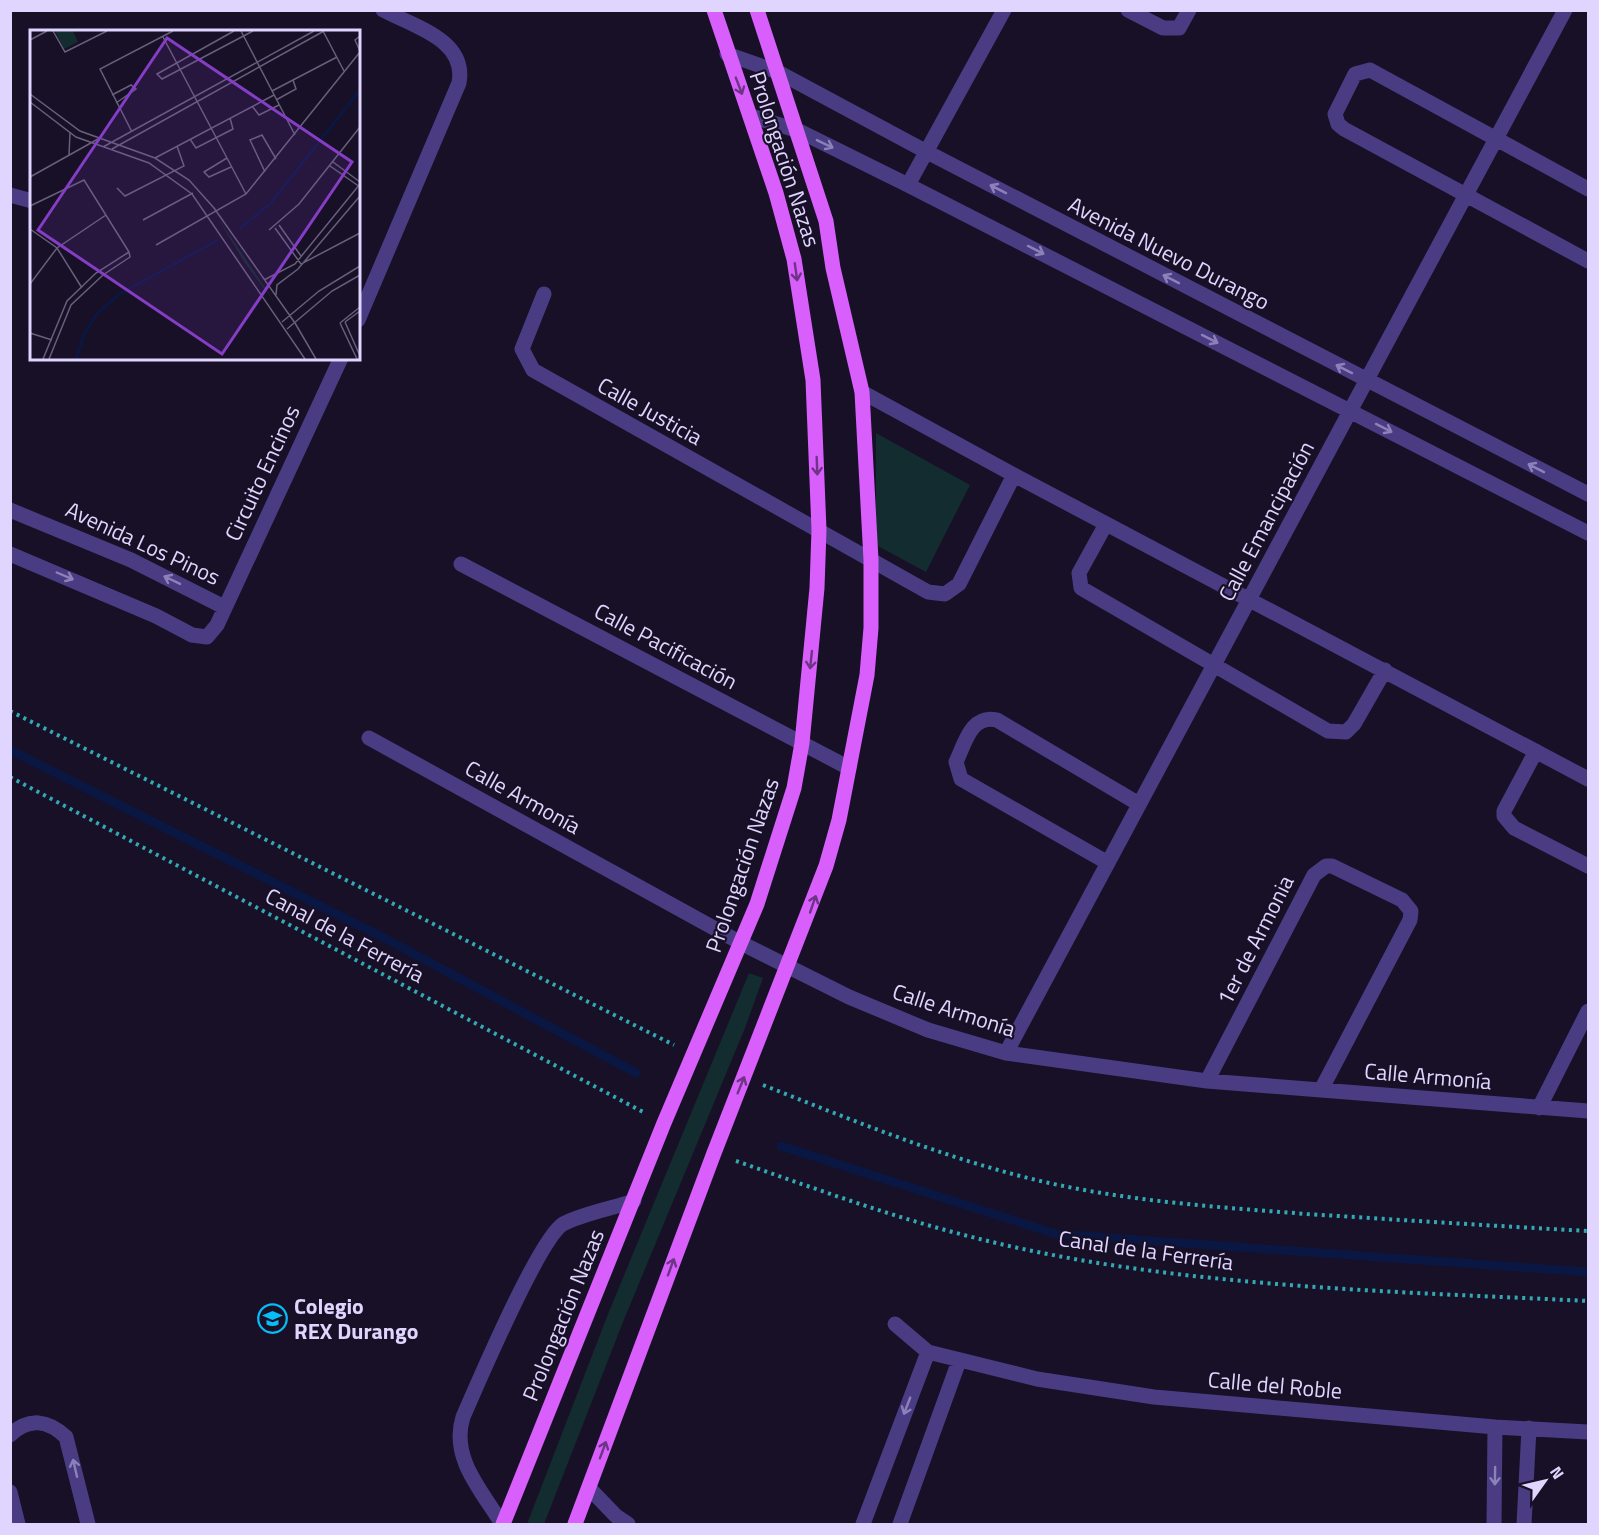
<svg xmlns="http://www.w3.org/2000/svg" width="1599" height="1535" viewBox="0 0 1599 1535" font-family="'Titillium Web',sans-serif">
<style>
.green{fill:#132c2f}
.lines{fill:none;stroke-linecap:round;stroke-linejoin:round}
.stream{stroke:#0b1743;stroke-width:9}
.path{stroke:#32aab5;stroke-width:4;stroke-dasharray:3 4.5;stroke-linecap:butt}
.minor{stroke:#493c83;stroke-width:15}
.major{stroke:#d85ffb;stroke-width:15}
.oneway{stroke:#6e3486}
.oneway2{stroke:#8d81ba}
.labels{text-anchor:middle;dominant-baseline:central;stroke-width:4.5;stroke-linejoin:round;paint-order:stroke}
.street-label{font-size:22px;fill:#e0d5fe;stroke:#171026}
.poi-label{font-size:22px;font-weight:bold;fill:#e0d5fe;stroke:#171026;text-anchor:start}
.inset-river{fill:none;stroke:#0b1743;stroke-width:3}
.inset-road{fill:none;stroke:#675f7c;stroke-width:1.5}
.view{fill:#853dc5;fill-opacity:0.15;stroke:#853dc5;stroke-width:3}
.inset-edge{fill:none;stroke:#e0d5fe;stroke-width:3}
</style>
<rect width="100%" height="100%" fill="#171026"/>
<!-- green -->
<path class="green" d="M876,433L970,485L926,572L876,545Z
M749,973L763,978L745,1028L623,1322L544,1524H527L608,1314Z"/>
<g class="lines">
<!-- stream -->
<path class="stream" d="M10,750L388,940L636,1073
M781,1146L1056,1234L1588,1272"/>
<!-- path -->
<path class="path" d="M10,711L674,1045
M10,777L645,1113
M763,1085C852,1120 939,1156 1032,1179C1122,1201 1216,1207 1307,1214C1401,1220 1495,1226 1588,1231
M736,1161C811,1187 886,1215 964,1235C1162,1287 1384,1291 1588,1301"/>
<!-- minor -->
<path class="minor" d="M1128,10L1163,28H1179L1189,10
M727,54L778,72L927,152L1588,494
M751,116L799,131L908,185L1588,533
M908,185L1004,10
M1588,189L1370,70L1355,74L1335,114L1338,124L1344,129L1588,261
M10,195L32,201
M544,294L522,349L533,370L928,592L945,594L959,584L1014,475
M358,320L459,83C467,40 415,27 383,10
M862,392L1014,475L1588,779
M10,510L131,560L224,607
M1106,524L1079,573L1081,588L1328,731L1346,732L1354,724L1385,670
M10,554L156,616L192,635L207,637L217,625L341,358
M461,564L849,768
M369,738L741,943L849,997L928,1030L1006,1053L1207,1081L1588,1111
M1536,751L1504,811V816L1514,828L1588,866
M1108,863L961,779L956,762C965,743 971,714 997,720L1139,804
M1006,1053L1565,10
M1207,1081L1314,875L1326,866H1332L1402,900L1411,911L1410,920L1321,1090
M1539,1108L1588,1011
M895,1324L928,1352L1037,1379L1154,1397L1495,1427L1588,1432
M10,1435C29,1417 48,1420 66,1437L88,1524
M589,1488L616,1516L628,1524
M10,1492L18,1524
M502,1524C482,1491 450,1458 463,1417C478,1383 539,1239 563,1224C581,1214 613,1208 634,1201
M863,1524L928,1352
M900,1524L959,1361
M1494,1524L1495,1427
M1524,1524L1529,1428"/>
<!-- major -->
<path class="major" d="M503,1524L664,1123L757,904L794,788L802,743L817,588L819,530L813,380L794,259L776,193L714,10
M575,1524L714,1153L826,866L839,820L867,675L871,628V560L862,392L833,268L826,221L757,10"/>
</g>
<!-- one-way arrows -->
<defs><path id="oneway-shaft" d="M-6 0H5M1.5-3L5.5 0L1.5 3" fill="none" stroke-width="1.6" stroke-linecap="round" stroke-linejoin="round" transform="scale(1.5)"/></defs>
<g class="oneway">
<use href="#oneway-shaft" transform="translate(739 86) rotate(69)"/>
<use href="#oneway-shaft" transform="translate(796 272) rotate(82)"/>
<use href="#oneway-shaft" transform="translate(817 466) rotate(88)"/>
<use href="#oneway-shaft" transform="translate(811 660) rotate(96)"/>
<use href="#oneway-shaft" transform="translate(813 904) rotate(-71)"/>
<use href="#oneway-shaft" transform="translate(741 1085) rotate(-68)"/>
<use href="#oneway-shaft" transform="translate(671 1267) rotate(-70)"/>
<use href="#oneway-shaft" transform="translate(603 1450) rotate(-70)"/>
</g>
<g class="oneway2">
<use href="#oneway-shaft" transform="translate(825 144) rotate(26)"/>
<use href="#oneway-shaft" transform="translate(998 189) rotate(-153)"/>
<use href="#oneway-shaft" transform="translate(1036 250) rotate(27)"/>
<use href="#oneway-shaft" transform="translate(1171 279) rotate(-153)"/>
<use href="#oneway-shaft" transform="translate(1210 339) rotate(27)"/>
<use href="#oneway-shaft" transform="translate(1344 369) rotate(-153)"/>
<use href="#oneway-shaft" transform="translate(1384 428) rotate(27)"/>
<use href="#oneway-shaft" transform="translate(1536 468) rotate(-153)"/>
<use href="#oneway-shaft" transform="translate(65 576) rotate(23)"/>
<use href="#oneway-shaft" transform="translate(172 580) rotate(-154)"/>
<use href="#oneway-shaft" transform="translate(907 1406) rotate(111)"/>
<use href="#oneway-shaft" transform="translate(75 1468) rotate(-103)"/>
<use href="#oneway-shaft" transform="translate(1495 1476) rotate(91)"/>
</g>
<!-- icons -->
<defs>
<symbol id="school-ring" viewBox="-11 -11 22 22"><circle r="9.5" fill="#171026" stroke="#06bdf9" stroke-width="1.5"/><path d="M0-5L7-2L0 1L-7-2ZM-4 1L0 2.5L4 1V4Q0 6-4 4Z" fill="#06bdf9"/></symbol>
</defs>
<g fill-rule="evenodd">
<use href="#school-ring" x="256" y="1302" width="33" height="33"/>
</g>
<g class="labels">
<!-- street labels -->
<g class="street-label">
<text transform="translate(785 159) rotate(72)">Prolongación Nazas</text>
<text transform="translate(1169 253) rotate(27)">Avenida Nuevo Durango</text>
<text transform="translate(650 411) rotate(29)">Calle Justicia</text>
<text transform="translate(262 473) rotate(-65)">Circuito Encinos</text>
<text transform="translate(1266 521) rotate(-62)">Calle Emancipación</text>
<text transform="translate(143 543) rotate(25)">Avenida Los Pinos</text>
<text transform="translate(666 646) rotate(28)">Calle Pacificación</text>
<text transform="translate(523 797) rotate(29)">Calle Armonía</text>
<text transform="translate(742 865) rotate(-71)">Prolongación Nazas</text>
<text transform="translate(345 935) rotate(28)">Canal de la Ferrería</text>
<text transform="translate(1255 940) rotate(-63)">1er de Armonia</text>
<text transform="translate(954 1010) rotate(18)">Calle Armonía</text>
<text transform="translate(1428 1076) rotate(5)">Calle Armonía</text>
<text transform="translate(1146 1250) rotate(8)">Canal de la Ferrería</text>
<text transform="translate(563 1315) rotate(-68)">Prolongación Nazas</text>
<text transform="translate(1275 1385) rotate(5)">Calle del Roble</text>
</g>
<!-- poi labels -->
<g class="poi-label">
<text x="294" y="1306">Colegio<tspan x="294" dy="25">REX Durango</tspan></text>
</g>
</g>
<!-- overview -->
<g transform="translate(30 30)">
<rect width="330" height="330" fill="#171026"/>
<path d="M25,1H43L48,12L34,19ZM187,187L192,194L246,274L215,233Z" fill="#132c2f"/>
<path class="inset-river" d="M209,199L241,173L330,60M46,329L54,305L66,285L88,265L188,210"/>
<path class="inset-road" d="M23,1L35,22L77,1M204,1L127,44L132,49L223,1M211,1L265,105M293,1L314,41M330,6L325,10L330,21M133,7L216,164M0,10L17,1M242,61L307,27M0,64L50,101L125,128L159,150L184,178L265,293L286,329M82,65L101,55L106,59L86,73M246,70L266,59L263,50M0,72L46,107L119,133L162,164L275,329M222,76L229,85L249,75M102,102L70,39L143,1M160,109L166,118L203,99L200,88M73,117L284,1M82,119L294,1M39,125L40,103M125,128L244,65M197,128L174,142L179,147L201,137M303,132L330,152M300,136L330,157M235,142L220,110L232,105L246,129M0,147L68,109M87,158L95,166L154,136L147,116M0,176L54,150L99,222M113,190L163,163M249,195L271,226M245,198L271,234L330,203M0,199L27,218L52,258M239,200L269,174L330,97M126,215L216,164L330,22M234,250L265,234L330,154M0,254L27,218L76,185M246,265L247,255L268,239L330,166M252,292L289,261L330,236M315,292L330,326M315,292L330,281M310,293L327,329M310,293L330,277M257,299L302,261L330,245M0,303L22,310M13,329L37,271L66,243L99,222M19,329L41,275L73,245L100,227L99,222"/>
<path class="view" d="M137,8L322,132L192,324L8,200Z"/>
<rect width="330" height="330" class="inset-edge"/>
</g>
<!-- border -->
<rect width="1599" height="1535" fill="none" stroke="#e0d5fe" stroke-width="24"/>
<!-- north arrow -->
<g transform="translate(1545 1481) rotate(56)" stroke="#171026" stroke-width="4.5" paint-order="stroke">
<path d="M0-4.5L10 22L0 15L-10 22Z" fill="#e0d5fe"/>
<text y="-9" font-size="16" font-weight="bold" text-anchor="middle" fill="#e0d5fe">N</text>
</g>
</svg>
